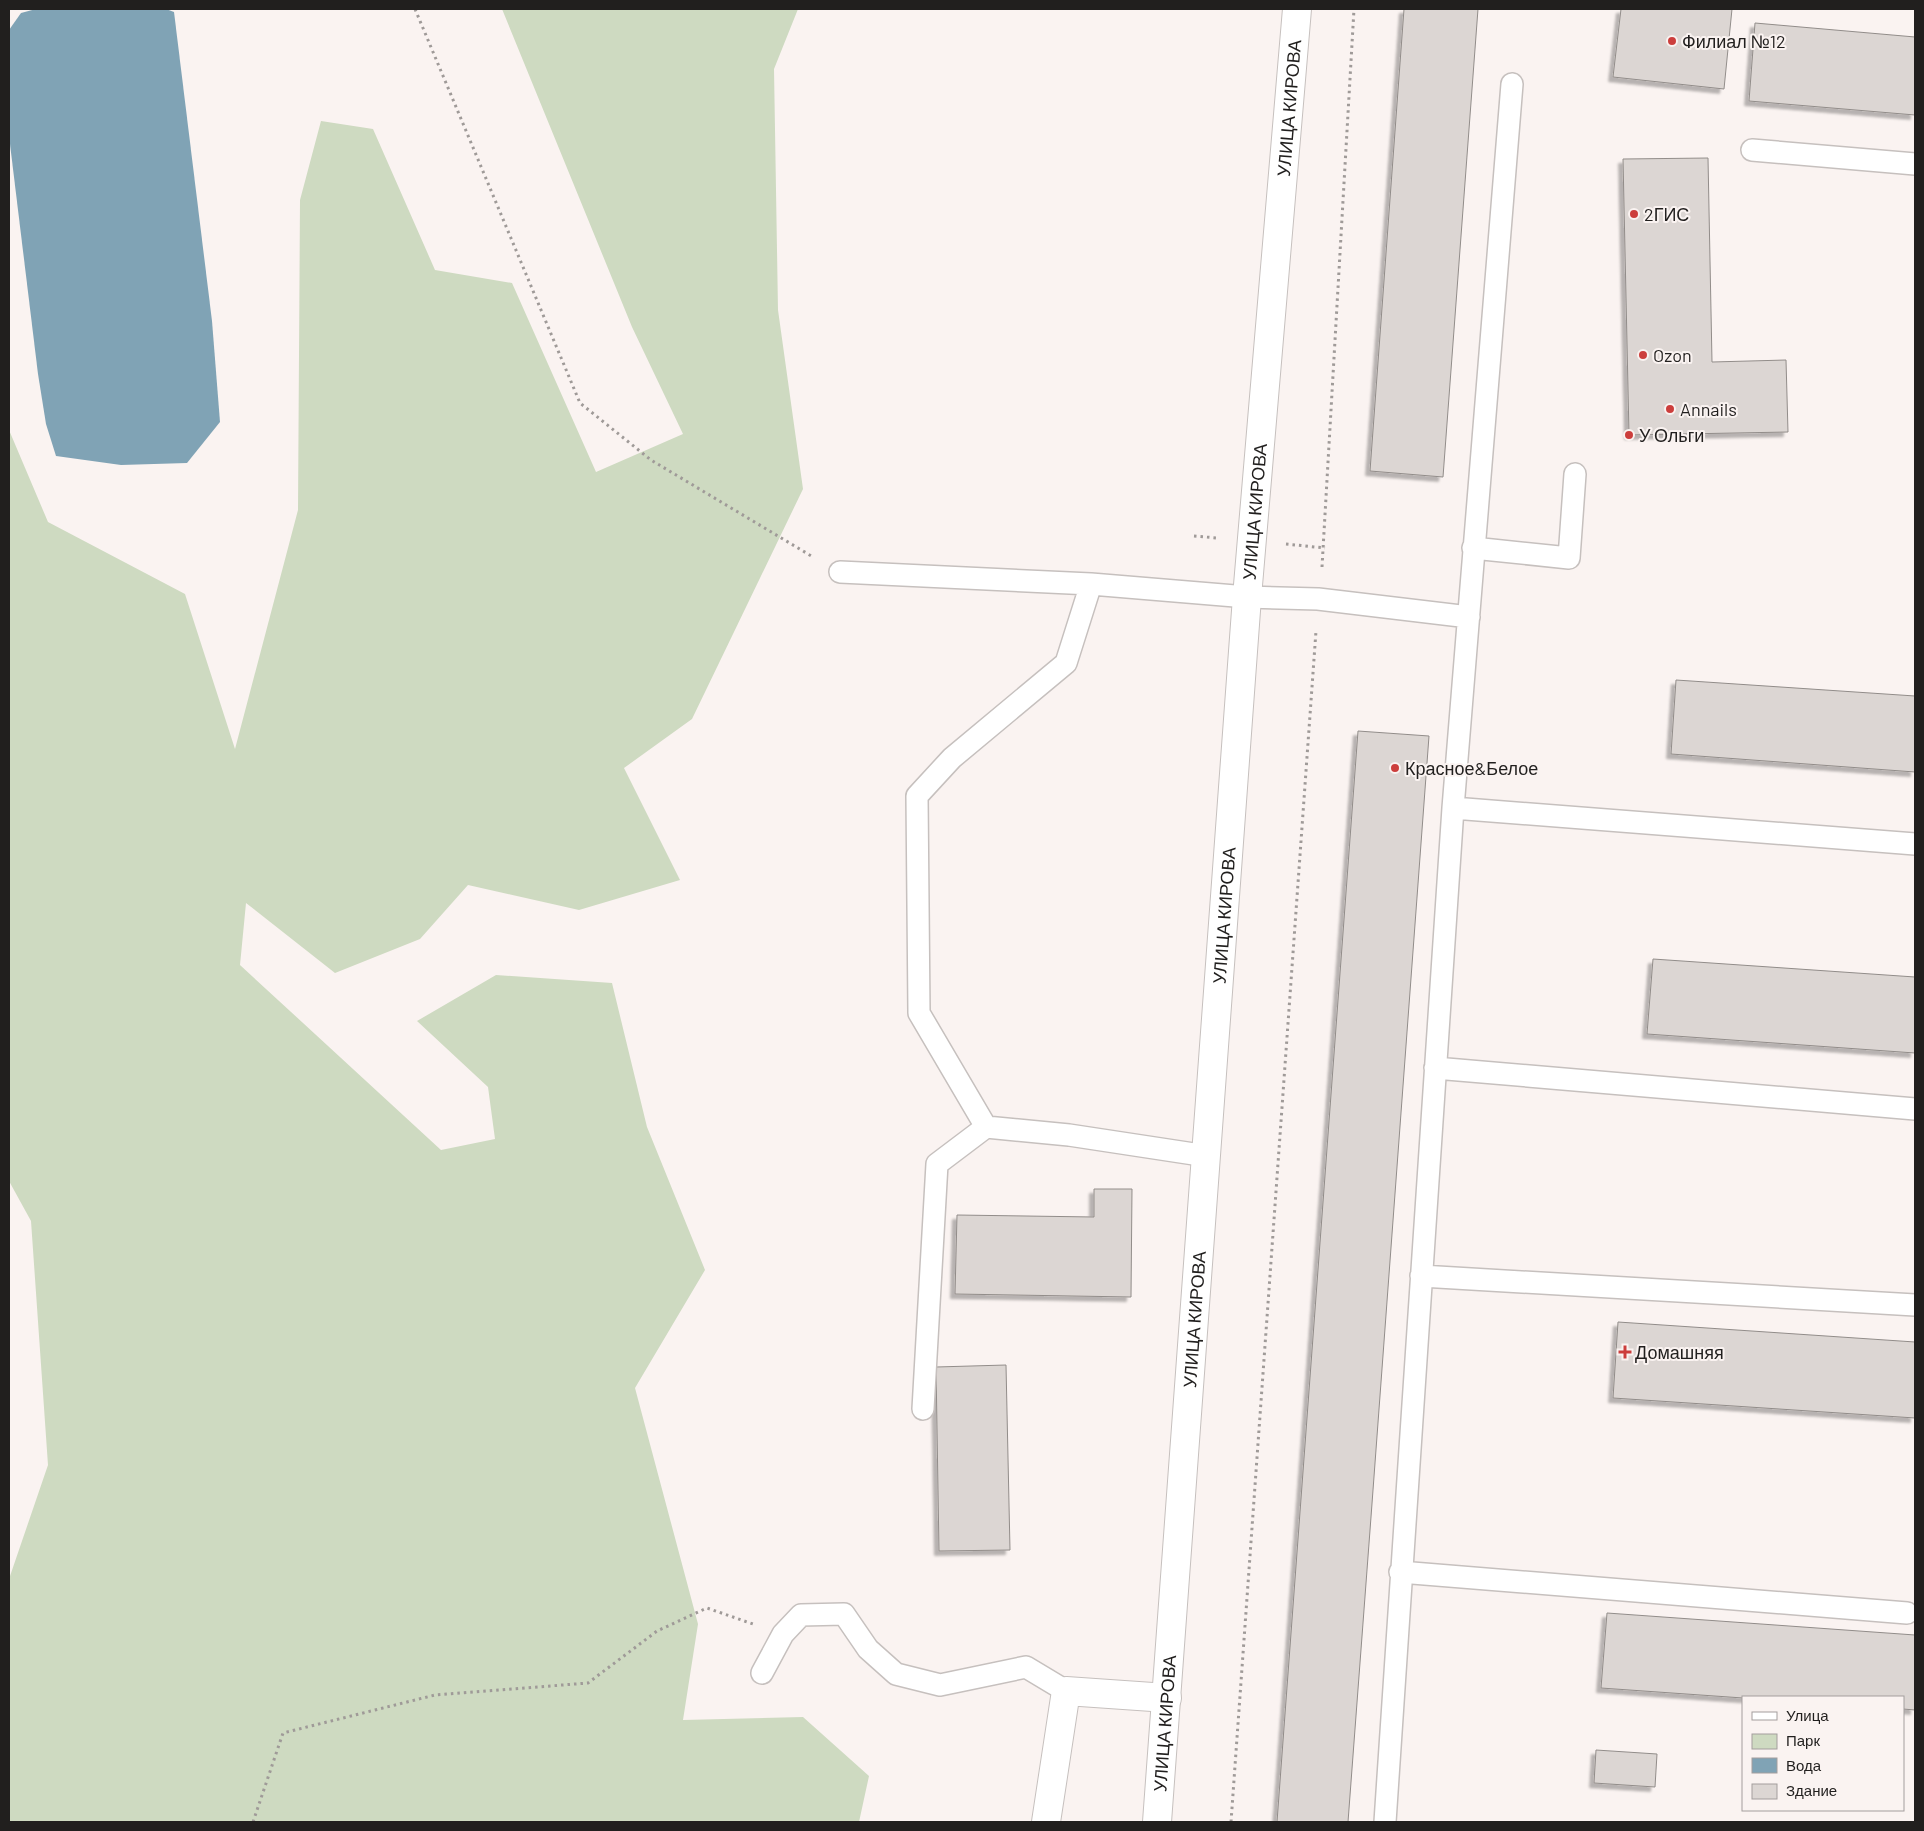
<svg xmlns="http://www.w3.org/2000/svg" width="1924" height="1831" viewBox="0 0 1924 1831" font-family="Barlow,sans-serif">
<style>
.green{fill:#cedac1}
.water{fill:#80a3b5}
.building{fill:#dcd6d3;stroke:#928d8a;filter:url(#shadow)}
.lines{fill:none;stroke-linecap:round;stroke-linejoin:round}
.service-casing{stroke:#c6c0be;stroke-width:24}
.minor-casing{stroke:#c6c0be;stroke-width:30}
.tertiary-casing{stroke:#c6c0be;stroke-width:30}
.path{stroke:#9f9a98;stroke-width:3;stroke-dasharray:2.5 4;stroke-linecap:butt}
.service{stroke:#fff;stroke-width:21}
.minor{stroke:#fff;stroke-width:28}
.tertiary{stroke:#fff;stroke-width:28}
.poi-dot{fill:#cc3e3c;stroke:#faf3f1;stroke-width:2}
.labels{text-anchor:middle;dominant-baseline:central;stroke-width:4;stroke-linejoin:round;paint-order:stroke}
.poi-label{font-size:18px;fill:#211f1e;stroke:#faf3f1;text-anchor:start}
.street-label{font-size:18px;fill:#211f1e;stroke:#faf3f1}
</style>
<defs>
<filter id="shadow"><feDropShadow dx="-4.5" dy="4.5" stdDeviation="1" flood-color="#0004"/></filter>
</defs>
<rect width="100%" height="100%" fill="#faf3f1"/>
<!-- green -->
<path class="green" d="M502,9H798L774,69L778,310L803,489L692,719L624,768L680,880L579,910L468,885L420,939L335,973L246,903L240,965L441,1150L495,1139L488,1087L417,1021L496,975L612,983L647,1127L705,1270L635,1388L698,1624L683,1720L803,1717L869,1776L859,1822H9V1579L48,1465L31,1221L9,1181V430L48,522L185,594L235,749L298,510L300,200L321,121L373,129L435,270L512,283L596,472L683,434L632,327Z"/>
<!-- water -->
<path class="water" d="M36,9H166L174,12L212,321L220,422L187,463L121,465L56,456L46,424L38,374L9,136V30L21,13Z"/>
<!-- building -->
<path class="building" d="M1404,9H1478L1443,477L1370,471Z
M1621,9H1732L1724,89L1613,77Z
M1755,23L1915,37V115L1749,101Z
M1708,158L1712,362L1786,360L1788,432L1629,435L1623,159Z
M1676,680L1915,696V772L1671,754Z
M1358,731L1429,736L1371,1517L1348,1822H1277Z
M1653,959L1915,977V1053L1647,1034Z
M1094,1189H1132L1131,1297L955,1294L957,1215L1094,1217Z
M1618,1322L1915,1342V1418L1613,1398Z
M1006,1365L1010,1550L939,1551L936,1367Z
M1607,1613L1915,1635V1710L1903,1709V1697L1743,1698L1601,1688Z
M1596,1750L1657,1754L1655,1787L1594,1783Z"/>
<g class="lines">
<defs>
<path id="service" d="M1752,150L1915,164
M1473,548L1569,558L1575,474
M840,572L1091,584L1247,597L1318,599L1469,617
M1453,808L1915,844
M1435,1068L1915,1109
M986,1127L919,1013L917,796L952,758L1066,663L1091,584
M1421,1276L1915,1305
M923,1409L937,1164L986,1127L1069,1135L1207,1156
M1400,1572L1907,1613
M762,1673L783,1634L801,1615L844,1614L868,1649L896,1674L940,1685L1026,1667L1066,1691
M1385,1822L1453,808L1512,84"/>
<path id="minor" d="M1046,1822L1066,1691L1167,1698"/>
<g id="tertiary">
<path id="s1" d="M1157,1822L1247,597L1297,9"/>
</g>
</defs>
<!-- service casing -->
<use href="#service" class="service-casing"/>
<!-- minor casing -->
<use href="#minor" class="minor-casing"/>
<!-- tertiary casing -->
<use href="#tertiary" class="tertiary-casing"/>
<!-- path -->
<path class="path" d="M415,9L580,403L651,460L813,557
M1194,536L1217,538
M1286,544L1325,548
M1322,567L1354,9
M253,1822L283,1733L435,1695L588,1683L657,1631L707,1608L753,1624
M1231,1822L1316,631"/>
<!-- service -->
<use href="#service" class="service"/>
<!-- minor -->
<use href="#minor" class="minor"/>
<!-- tertiary -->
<use href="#tertiary" class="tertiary"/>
</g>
<!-- markers -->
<g class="poi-dot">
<circle cx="1672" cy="41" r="5"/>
<circle cx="1634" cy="214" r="5"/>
<circle cx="1643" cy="355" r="5"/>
<circle cx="1670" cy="409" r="5"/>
<circle cx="1629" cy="435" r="5"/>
<circle cx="1395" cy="768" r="5"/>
<path d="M1622.5 1344.5h5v5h5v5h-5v5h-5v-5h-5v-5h5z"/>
</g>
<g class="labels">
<!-- poi labels -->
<g class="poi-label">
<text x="1682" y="41">Филиал №12</text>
<text x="1644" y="214">2ГИС</text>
<text x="1653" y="355">Ozon</text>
<text x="1680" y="409">Annails</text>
<text x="1639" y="435">У Ольги</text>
<text x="1405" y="768">Красное&amp;Белое</text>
<text x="1635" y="1352">Домашняя</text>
</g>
<!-- street labels -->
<g class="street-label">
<text stroke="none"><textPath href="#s1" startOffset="1719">УЛИЦА КИРОВА</textPath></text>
<text stroke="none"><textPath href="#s1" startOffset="1314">УЛИЦА КИРОВА</textPath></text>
<text stroke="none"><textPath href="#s1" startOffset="909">УЛИЦА КИРОВА</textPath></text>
<text stroke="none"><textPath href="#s1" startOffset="504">УЛИЦА КИРОВА</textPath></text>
<text stroke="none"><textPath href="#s1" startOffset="99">УЛИЦА КИРОВА</textPath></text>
</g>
</g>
<!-- border -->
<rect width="1924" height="1831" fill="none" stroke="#211f1e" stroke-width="20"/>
<!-- legend -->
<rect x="1742" y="1696" width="162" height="115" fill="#faf3f1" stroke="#a39e9d"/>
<rect x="1752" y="1712" width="25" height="8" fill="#ffffff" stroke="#a39e9d"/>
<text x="1786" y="1721" font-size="15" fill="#211f1e">Улица</text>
<rect x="1752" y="1734" width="25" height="15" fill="#cedac1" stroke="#a39e9d"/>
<text x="1786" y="1746" font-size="15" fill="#211f1e">Парк</text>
<rect x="1752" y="1758" width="25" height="15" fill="#80a3b5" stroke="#a39e9d"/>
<text x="1786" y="1771" font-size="15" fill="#211f1e">Вода</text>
<rect x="1752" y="1784" width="25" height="15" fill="#dcd6d3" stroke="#a39e9d"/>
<text x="1786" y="1796" font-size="15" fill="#211f1e">Здание</text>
</svg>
